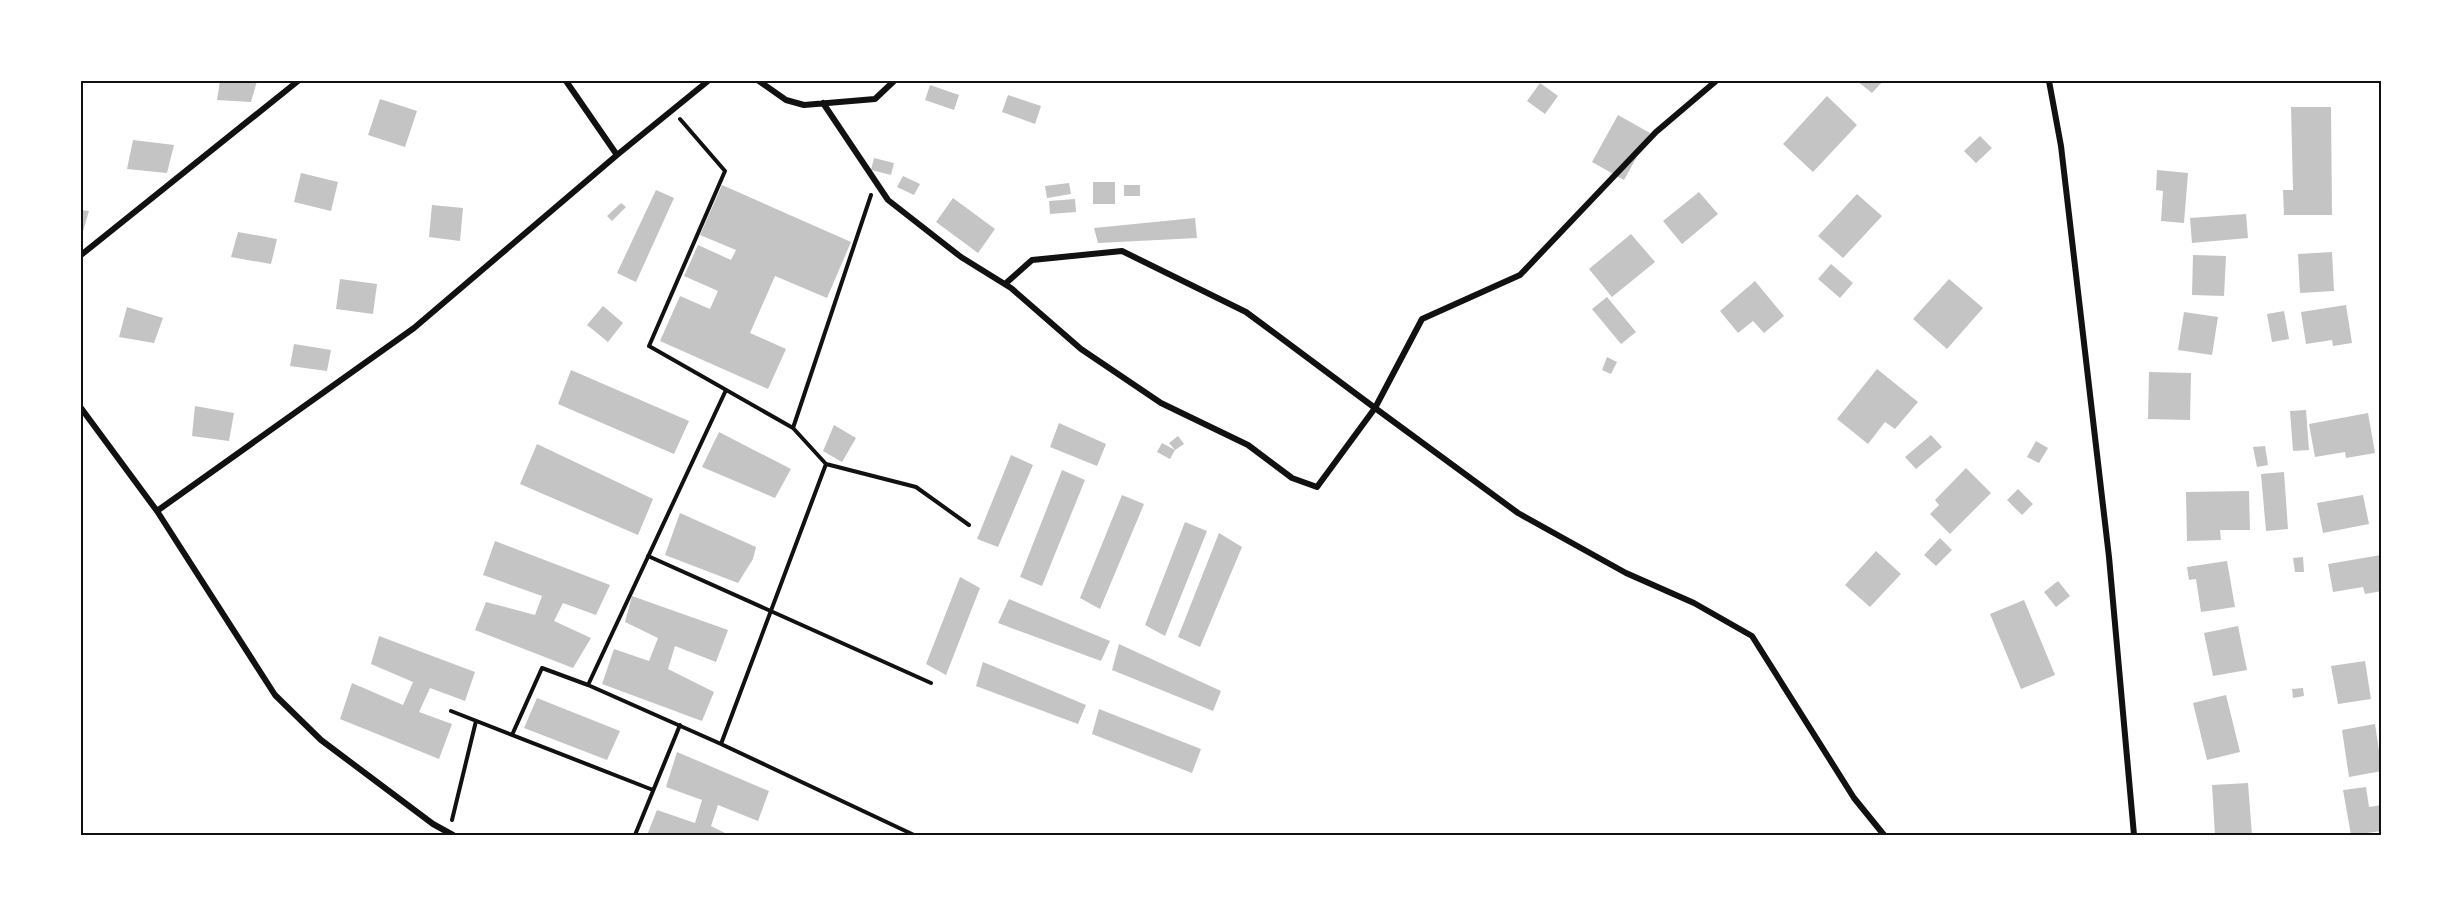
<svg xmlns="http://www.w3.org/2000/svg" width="2463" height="916" viewBox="0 0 2463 916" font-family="'PT Sans Narrow',sans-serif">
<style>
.building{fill:#c4c4c4}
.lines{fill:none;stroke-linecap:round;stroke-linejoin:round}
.path{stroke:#111;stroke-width:4}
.minor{stroke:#111;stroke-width:6}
.neatline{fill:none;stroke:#111;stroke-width:2}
</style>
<rect width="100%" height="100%" fill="#fff"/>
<!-- building -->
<path class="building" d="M220,81H257L251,102L217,100Z
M1857,81H1883L1872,93Z
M1540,83L1558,96L1545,114L1527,101Z
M930,85L959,95L954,110L925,100Z
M1008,95L1041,106L1035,124L1002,112Z
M1827,96L1857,125L1813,172L1783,144Z
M380,99L417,111L405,147L368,135Z
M2291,107H2331L2332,215H2284L2283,190H2293Z
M1618,115L1650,133L1624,180L1592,162Z
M1980,136L1992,148L1976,163L1964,151Z
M133,140L174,145L167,173L127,169Z
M874,158L894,163L891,175L871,170Z
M2157,170L2188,173L2184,223L2161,221L2163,191L2156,190Z
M301,173L338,182L331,211L294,202Z
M903,176L920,184L914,195L897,187Z
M1093,182H1115V204H1093Z
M1069,183L1071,194L1047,198L1045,186Z
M722,185L851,242L827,298L775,276L750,333L786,349L768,389L660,341L680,296L710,309L718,291L684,276L698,245L731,260L736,250L700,235Z
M1124,185H1140V196H1124Z
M656,190L674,198L636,282L617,273Z
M1699,192L1718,214L1682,244L1663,221Z
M1857,194L1882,216L1843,258L1818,236Z
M953,198L995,229L978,253L936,222Z
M1075,199L1076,212L1050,214L1049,201Z
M621,203L626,207L612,221L607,216Z
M432,205L463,208L460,241L429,237Z
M81,210L89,211L82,235H81Z
M2246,214L2248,238L2192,243L2190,218Z
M1195,218L1197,238L1098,243L1094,228Z
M238,232L277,239L271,264L231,257Z
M1631,234L1655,262L1612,297L1589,269Z
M2332,252L2334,291L2300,293L2298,254Z
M2193,255L2226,256L2224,296L2192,295Z
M1831,264L1853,283L1840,298L1818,279Z
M340,279L377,284L373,314L336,309Z
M1949,279L1983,308L1947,349L1913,319Z
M1755,281L1784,316L1764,333L1753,321L1738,333L1720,311Z
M1607,297L1636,332L1621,344L1592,309Z
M2346,305L2352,343L2333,346L2332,340L2306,344L2301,312Z
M603,306L623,323L608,342L587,325Z
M127,307L163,318L154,343L119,337Z
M2284,311L2289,339L2272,342L2267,314Z
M2184,312L2218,317L2212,355L2178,350Z
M294,344L331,350L327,371L290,366Z
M1607,357L1617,362L1611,374L1602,370Z
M1877,369L1918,402L1895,429L1885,422L1868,444L1837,419Z
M571,370L689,421L674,454L558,404Z
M2149,372L2191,373L2190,420L2148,419Z
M195,406L234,413L229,441L192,436Z
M2306,410L2309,450L2293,451L2290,411Z
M2368,413L2375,453L2346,458L2345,452L2315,457L2309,424Z
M1059,423L1106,444L1097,466L1050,447Z
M834,425L856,438L842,462L823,451Z
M719,432L791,469L775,498L702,467Z
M1931,435L1942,447L1916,469L1905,457Z
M1178,436L1184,444L1175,450L1169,443Z
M2036,441L2048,448L2039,463L2027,457Z
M1162,443L1175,450L1170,459L1157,452Z
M537,444L653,499L638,535L520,484Z
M2265,446L2268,465L2257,467L2253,447Z
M1011,455L1033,465L998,547L977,539Z
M1966,468L1991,493L1950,534L1930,514L1939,505L1935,500Z
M1062,470L1085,480L1042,586L1020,577Z
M2284,472L2288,529L2266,531L2261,474Z
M2018,489L2033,504L2022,515L2007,500Z
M2249,491L2250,530H2220L2221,540L2187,541L2186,492Z
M1122,495L1144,504L1100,609L1080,598Z
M2363,495L2369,524L2323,533L2317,503Z
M680,513L756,547L753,559L738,583L665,555Z
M1185,522L1207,531L1165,636L1145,625Z
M1219,533L1242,547L1200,647L1178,637Z
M1940,538L1952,550L1936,566L1924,555Z
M495,541L610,585L596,615L563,603L554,621L591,638L573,668L475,630L486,602L535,615L542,596L483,575Z
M1876,551L1901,574L1870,607L1845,585Z
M2381,555L2382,591L2365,594L2363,587L2333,592L2328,564Z
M2303,557L2304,572H2295L2293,558Z
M2227,561L2235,607L2201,612L2196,579L2189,580L2187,567Z
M960,577L980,588L946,675L926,664Z
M2058,581L2070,596L2056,607L2044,592Z
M632,596L728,630L716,662L675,646L668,669L714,692L702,721L602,684L614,649L649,661L658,638L625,622Z
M1009,599L1110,641L1101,661L998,623Z
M2024,600L2055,675L2021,689L1990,614Z
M2238,626L2247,670L2213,676L2204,633Z
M379,636L475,672L465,701L430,688L419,712L452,724L439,759L340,719L352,683L403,705L413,682L371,664Z
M1119,644L1221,691L1213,711L1112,670Z
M2365,661L2371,699L2338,704L2331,666Z
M983,662L1086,705L1078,724L976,686Z
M2303,688L2304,696L2293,698L2292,689Z
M2226,695L2240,752L2207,760L2193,703Z
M537,698L620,731L607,760L524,728Z
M1099,709L1201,749L1192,773L1092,734Z
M2375,724L2382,771L2349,777L2342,730Z
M677,752L769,791L758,821L718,805L711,826L729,835H647L657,810L695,823L702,800L666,787Z
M2248,783L2252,835H2215L2212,785Z
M2366,787L2369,807L2382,805V831L2351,835L2343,790Z"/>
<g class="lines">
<!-- path -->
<path class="path" d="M680,119L725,171L649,346L793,428L871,195
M726,390L588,685L721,744L826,464L793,428
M826,464L916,487L969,525
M648,556L931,683
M451,711L653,790
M512,735L542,668L588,685
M721,744L914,835
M452,820L476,721
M635,835L680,725"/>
<!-- minor -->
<path class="minor" d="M566,81L617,155
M759,81L786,100L804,105L875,99L894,81
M2049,81L2061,146L2109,557L2134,835
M823,103L888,200L961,257L1011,288L1081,349L1161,403L1248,445L1292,478L1317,487L1375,408L1518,513L1626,573L1694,603L1752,636L1854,798L1884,835
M81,255L298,81
M1005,284L1032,260L1122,251L1246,312L1375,408L1422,319L1520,275L1656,132L1716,81
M81,408L157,511L275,695L321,740L433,824L453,835
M157,511L414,328L617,155L708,81"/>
</g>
<!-- border -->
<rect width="2463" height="916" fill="none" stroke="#ffffff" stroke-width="165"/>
<rect x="82" y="82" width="2298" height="752" class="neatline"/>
</svg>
